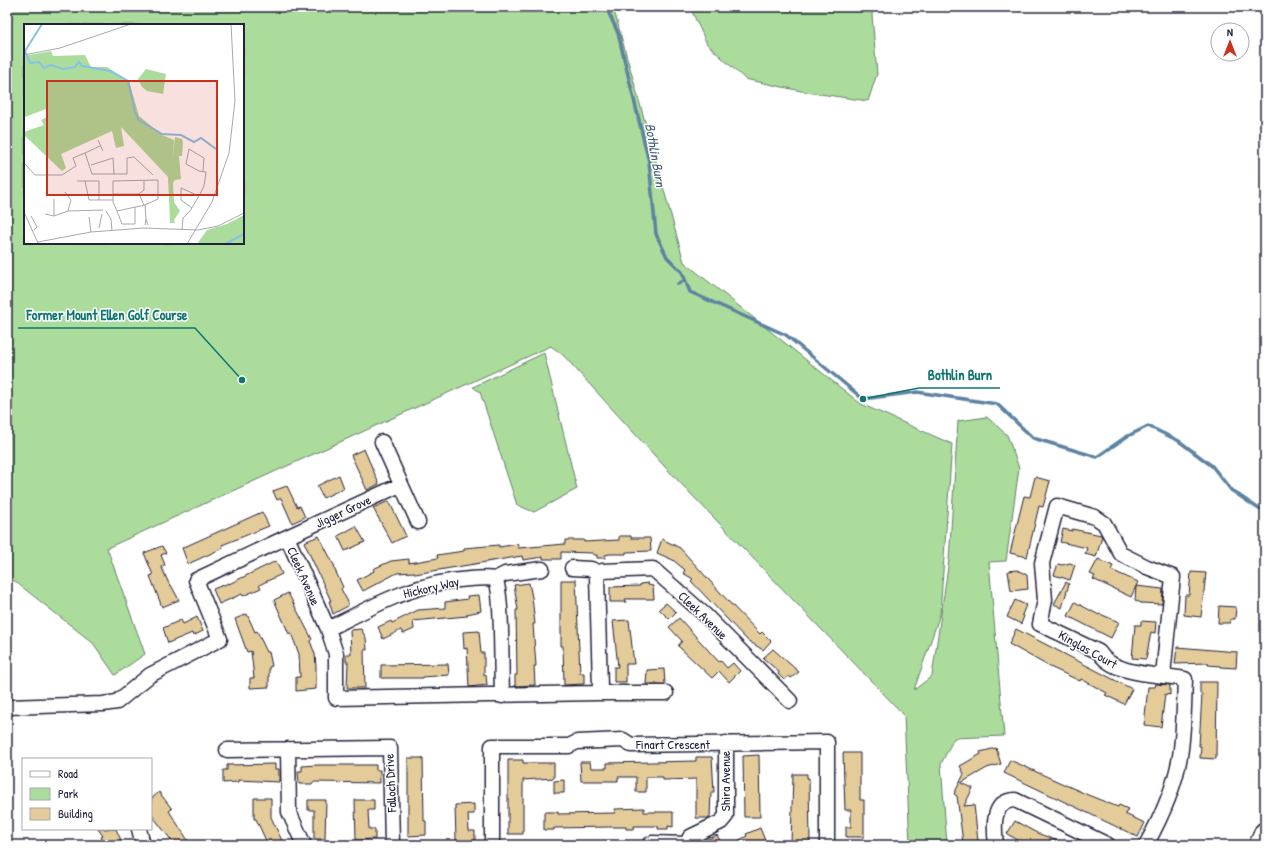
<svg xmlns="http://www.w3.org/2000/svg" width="1272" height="852" viewBox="0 0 1272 852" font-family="'Patrick Hand',sans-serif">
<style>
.green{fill:#abdc9c;stroke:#667f6c;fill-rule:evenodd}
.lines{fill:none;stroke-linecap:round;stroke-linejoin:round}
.stream{stroke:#5d82a1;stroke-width:3.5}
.building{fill:#e4cb9a;stroke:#22223b}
.minor-casing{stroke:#22223b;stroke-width:17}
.highway-casing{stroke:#22223b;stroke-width:24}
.minor{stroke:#fff;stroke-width:14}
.highway{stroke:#fff;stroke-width:21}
.labels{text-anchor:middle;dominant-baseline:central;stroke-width:3;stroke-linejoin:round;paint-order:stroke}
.street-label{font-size:13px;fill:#22223b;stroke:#fff}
.water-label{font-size:14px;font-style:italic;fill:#455a76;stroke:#fff}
.inset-river{fill:none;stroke:#85c2e5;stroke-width:2}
.inset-road{fill:none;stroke:#a7a7b1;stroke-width:1}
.view{fill:#c8321e;fill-opacity:0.15;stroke:#c8321e;stroke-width:2}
.inset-edge{fill:none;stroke:#22223b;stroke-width:2}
.leader{fill:none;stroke:#0f766e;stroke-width:1.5}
.callout-dot{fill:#0f766e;stroke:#fff;stroke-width:1.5}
.callout-label{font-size:14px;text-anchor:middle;font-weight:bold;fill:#0f766e;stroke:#fff;stroke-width:3;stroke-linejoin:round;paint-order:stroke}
</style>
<rect width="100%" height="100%" fill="#fff"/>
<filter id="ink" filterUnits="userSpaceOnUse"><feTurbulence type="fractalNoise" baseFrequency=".025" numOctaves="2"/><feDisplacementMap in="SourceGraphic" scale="8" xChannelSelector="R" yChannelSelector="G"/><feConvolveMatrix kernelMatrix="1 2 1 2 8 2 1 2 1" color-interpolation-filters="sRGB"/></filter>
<g filter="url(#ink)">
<!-- green -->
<path class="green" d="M7,7H613L684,262L861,404L952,444L940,614L914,690L932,676L949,560L958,421L987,417L1007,435L1019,468L1006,561L989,562L1004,736L954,738L941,764L947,845H910L904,715L665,467L563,355L551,346L107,548L145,654L115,675L93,643L7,575ZM25,25H243V243H25Z
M690,7H874L872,15L877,74L868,101L806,92L745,79L707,44Z
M544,353L577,489L534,512L517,505L480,392L473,387Z"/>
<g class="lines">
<!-- stream -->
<path class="stream" d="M606,7L618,33L649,162L656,234L667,257L682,272L690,292L786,335L863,399L917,392L997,404L1033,438L1097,457L1126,437L1148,426L1179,441L1212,466L1231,490L1259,509
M678,284L685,280"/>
</g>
<!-- building -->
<path class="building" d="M364,449L379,484L367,490L351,455Z
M339,475L344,488L323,498L317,486Z
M1035,477L1050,481L1043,507L1039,506L1027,557L1010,553L1024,496L1030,497Z
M287,486L297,507L300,506L305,517L292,523L281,498L277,500L273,491Z
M389,501L406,536L392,543L373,508Z
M262,512L269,526L222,545L223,548L188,564L182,548Z
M356,526L365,542L345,551L338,536Z
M1063,529L1072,531V529L1101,535L1102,537L1096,557L1085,554L1087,548L1060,542Z
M319,536L335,567L334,568L343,587L341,589L348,602V606L333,614L329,601H331L304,542Z
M619,536H631V538H650L651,551L626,552V554H610L605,555V558H597V555H593V553L561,552V559H543V557L523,560L522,556L415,574V572L397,573L363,591L357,580L374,571L373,569L391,561L409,559V563L438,558L437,555L464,551V548L499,545V547L518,544V548L565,544V540H584V542L619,540Z
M662,539L680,548L729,602L760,634L762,632L771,641L763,650L747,640L691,581L693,579L683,573L685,570L673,560L657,553Z
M162,546L166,553L161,555L165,565L161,566L170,586L171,585L179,600L162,607L150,576L153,575L144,553Z
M1098,559L1113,566L1111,570L1138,582L1131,597L1093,579L1095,576L1090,574Z
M276,561L282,574L259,585L261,588L243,596L242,594L219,604L213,589L229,583V584Z
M1070,563L1075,565L1070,580L1054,575L1058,564L1062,565Z
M1017,570L1027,575L1028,589L1011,591L1008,571Z
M1191,572L1206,573L1201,617L1184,615L1185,595H1189Z
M561,580H576L580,673H584V684L564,685L563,646H561Z
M1066,582L1069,584L1062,608L1054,604Z
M529,583L532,597L535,624H533L536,666H534L535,685L515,686V675H517L516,610H518L514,585Z
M648,583V585L653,586L654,599H625L626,602H610V587L640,586V584Z
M1136,586L1163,589L1162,604L1141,603L1135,600Z
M288,593L312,639L310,641L315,654L316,666V689L296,691V677H300L299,654L291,633L289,634L274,600Z
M479,595L481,611L467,614V616L413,621L414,629L403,634L401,630L383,639L378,627L391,621L392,623L418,610L445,608V602L468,599L467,596Z
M1015,600L1026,605L1022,615L1024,616L1021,624L1007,617Z
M1075,602L1099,615L1100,614L1119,622L1111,638L1068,616Z
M666,603L676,612L669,619L659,609Z
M1219,606L1236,607L1235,619H1231L1230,623H1218Z
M247,614L255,632L257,631L267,652H269L272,666L269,667V687L250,688V678H254L251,651L247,652L235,619Z
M197,617L203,631L193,636L192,633L168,643L163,628L181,620L183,624Z
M679,618L719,662L721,661L727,668L733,663L740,671L729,682L719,671L712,678L678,646L682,641L669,627Z
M629,620L634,664H626V682H614V667H618L613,621Z
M1141,621L1156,622L1155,633L1151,632L1146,659L1132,658L1135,625H1141Z
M361,629L366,638L367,650H364L365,688H347L348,662H346V654H351L350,630Z
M1016,629L1132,689L1124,704L1105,695L1107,693L1081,679L1080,681L1050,667L1009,644Z
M479,631L481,653H484V675H486L487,685L469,687L467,648L464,649L463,632Z
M1177,647L1237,652L1236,668L1220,667V666L1208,665V663L1175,664Z
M773,649L799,672L791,678L789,676L784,680L778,674L779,672L763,658Z
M448,664L449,675L423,677V678H381V665Z
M664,669L665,684H646L647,670Z
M1200,682H1217L1216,759L1200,758L1201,746H1199L1202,694H1200Z
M1156,684L1170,685V695L1165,694L1161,727L1144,725L1148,687H1155Z
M996,748L1001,764L987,768L961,783L973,788L964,806L974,805L978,841L963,843L957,796L954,794L964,774L960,766L981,754L980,752Z
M843,753H860V800H864V837H846V827H851V810H845Z
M759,755L760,817H744L743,756Z
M696,757H712L714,792H711L710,818H696V779L663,780V777H646V792H636V777H618V781H581L580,762H590L591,768H607V763L696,761Z
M408,758H423L424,821H426V835L408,836Z
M508,760H523V763H554V778L523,780V834H508Z
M1010,760L1088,795L1118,807L1119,805L1128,809L1125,814L1145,823L1138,837L1004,773Z
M275,764V769H279V782L238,780V782L223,783V770H227V765Z
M317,765H376V770H380V783L313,782V784H299L298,771H302V766Z
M793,774H807V778H809L810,845L791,843Z
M564,780V793H554V781Z
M159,792L172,809L169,811L191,845H175L151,814V799Z
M254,798H271V817L284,845H268L256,819H254Z
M308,800H326L325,839H314V810H308Z
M355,800H374V810H368L369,829H375V839L356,840Z
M474,804V814H468L469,831H475V845H459V841H456L455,805Z
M644,808V812H673V827L668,826V829H658V826H634V829H626V827H609L554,828V830H544V812H558V814L615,813V809Z
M1015,821L1037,833L1068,845H1027L1007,834Z
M760,828L766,843L762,845H730L747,836L746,834Z
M98,829H116L121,840L112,845H105L101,837L103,836Z
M717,835L722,845H696Z"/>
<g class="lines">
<defs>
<path id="minor" d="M382,442L418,522
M287,537L400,485
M572,568L591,569L600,573
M495,579L505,574L542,569
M328,629C375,605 415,582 470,579C478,579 487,577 495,579C503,590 501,677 502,696
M597,693H666
M7,707L103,704L117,702L150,675L220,639L196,580L287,537L328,629L336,654V698L597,693L600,688L597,576L602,571L653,569L704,614L790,701
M288,749L289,812L304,845
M227,750L390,748L392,845
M139,829L143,845
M492,845V746H569L577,742L623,740L631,745L827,742V845
M649,845L652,843L687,844
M687,845L690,837L721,822L726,816V743
M996,845C994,828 991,801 1015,800L1108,845
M1146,845C1161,818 1175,787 1180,756C1184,731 1184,704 1185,679C1160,674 1113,676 1099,652L1040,624L1045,600L1042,563L1057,506L1095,517L1104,523L1121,554L1147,567L1173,577L1163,675"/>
<path id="highway" d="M1260,845L1265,833"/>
</defs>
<!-- minor casing -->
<use href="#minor" class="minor-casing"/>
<!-- highway casing -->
<use href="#highway" class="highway-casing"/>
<!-- minor -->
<use href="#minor" class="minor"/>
<!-- highway -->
<use href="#highway" class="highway"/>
</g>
</g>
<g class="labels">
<!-- street labels -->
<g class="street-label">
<text transform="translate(343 511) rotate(-25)">Jigger Grove</text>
<text transform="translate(304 576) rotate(66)">Cleek Avenue</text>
<text transform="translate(431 587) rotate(-13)">Hickory Way</text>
<text transform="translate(703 615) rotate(44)">Cleek Avenue</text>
<text transform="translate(1088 649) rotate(29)">Kinglas Court</text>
<text x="673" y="744">Finart Crescent</text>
<text transform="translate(725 781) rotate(-90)">Shira Avenue</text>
<text transform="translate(390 783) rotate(-93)">Falloch Drive</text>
</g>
<!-- water labels -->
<g class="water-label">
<text transform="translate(656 155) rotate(80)">Bothlin Burn</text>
</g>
</g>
<!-- overview -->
<g transform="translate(24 24)">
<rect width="220" height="220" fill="#fff"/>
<path d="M27,27L29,32L61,31L67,43H83L105,57L115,92L138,111L150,116L149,134L151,113L158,115L159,119L158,132H155L157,155L151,156L149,159L150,178L156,187L150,196L151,199H146L144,153L97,103L100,122L92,124L88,107L37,130L42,144L38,147L0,111V108L20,101L17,96L23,93V88L22,85L1,93L0,98V32ZM122,45L142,50L139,70L123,67L118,63L114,55ZM220,191V220H173L183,206L203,200Z" fill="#abdc9c"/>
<path class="inset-river" d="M18,0L1,27L6,39L15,38L20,44L27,41L39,45L51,43L55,38L58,42L86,47L104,57L111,88L115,96L138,110L157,111L170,118L177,114L192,125M201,220L220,210"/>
<path class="inset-road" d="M0,31L36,24L107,0M74,116L79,127M61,129L76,122M0,139L11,151H38L52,142L49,134L61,129L68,150H103V134L110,133L129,151M67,141L89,134L90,150M53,157H75V176M61,157L65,176H89M41,168L47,176L44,187M89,170H115M175,172L180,162L182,148L175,147L162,140L165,125L180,134L179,147M120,181L115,170L120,166V156M121,181L93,187L89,178V157L134,156V175L121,181L122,195M82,187L87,195L88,207M93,187L98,200H111V183M0,188L14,219M21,190L30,192L44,187L79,186M7,192L13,203L10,206M30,192V175M65,193L67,208M121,201L122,195L124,201M75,204L78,190M158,206L159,194L166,187L175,172L157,164V176L168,184M14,218L67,208L120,204L174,206L194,202L220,189M163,220L188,178L205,129L211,77L207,0"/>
<path class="view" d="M23,57H193V171H23Z"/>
<rect width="220" height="220" class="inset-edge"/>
</g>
<!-- callouts -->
<path class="leader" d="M242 380L195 328H18M863 399L919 388H1000"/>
<g class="callout-dot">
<circle cx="242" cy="380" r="4"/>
<circle cx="863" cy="399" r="4"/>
</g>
<g class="callout-label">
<text x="107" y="320">Former Mount Ellen Golf Course</text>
<text x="960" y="380">Bothlin Burn</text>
</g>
<!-- margin -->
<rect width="1272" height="852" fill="none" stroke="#fff" stroke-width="24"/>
<rect x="12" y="12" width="1248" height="828" fill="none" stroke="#22223b" stroke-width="1.5" filter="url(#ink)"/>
<!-- legend -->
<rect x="22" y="758" width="130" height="72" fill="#ffffff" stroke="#a7a7b1"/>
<rect x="30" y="771" width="20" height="6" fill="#ffffff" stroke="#a7a7b1"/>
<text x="58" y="778" font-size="12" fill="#22223b">Road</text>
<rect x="30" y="788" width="20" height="12" fill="#abdc9c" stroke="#a7a7b1"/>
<text x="58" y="798" font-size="12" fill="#22223b">Park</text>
<rect x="30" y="808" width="20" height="12" fill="#e4cb9a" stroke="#a7a7b1"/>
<text x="58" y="818" font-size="12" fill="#22223b">Building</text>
<!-- north arrow -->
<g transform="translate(1230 42)"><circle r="19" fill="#ffffff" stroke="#a7a7b1"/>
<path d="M0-3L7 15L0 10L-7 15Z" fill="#c8321e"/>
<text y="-6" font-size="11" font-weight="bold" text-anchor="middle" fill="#22223b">N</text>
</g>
</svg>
